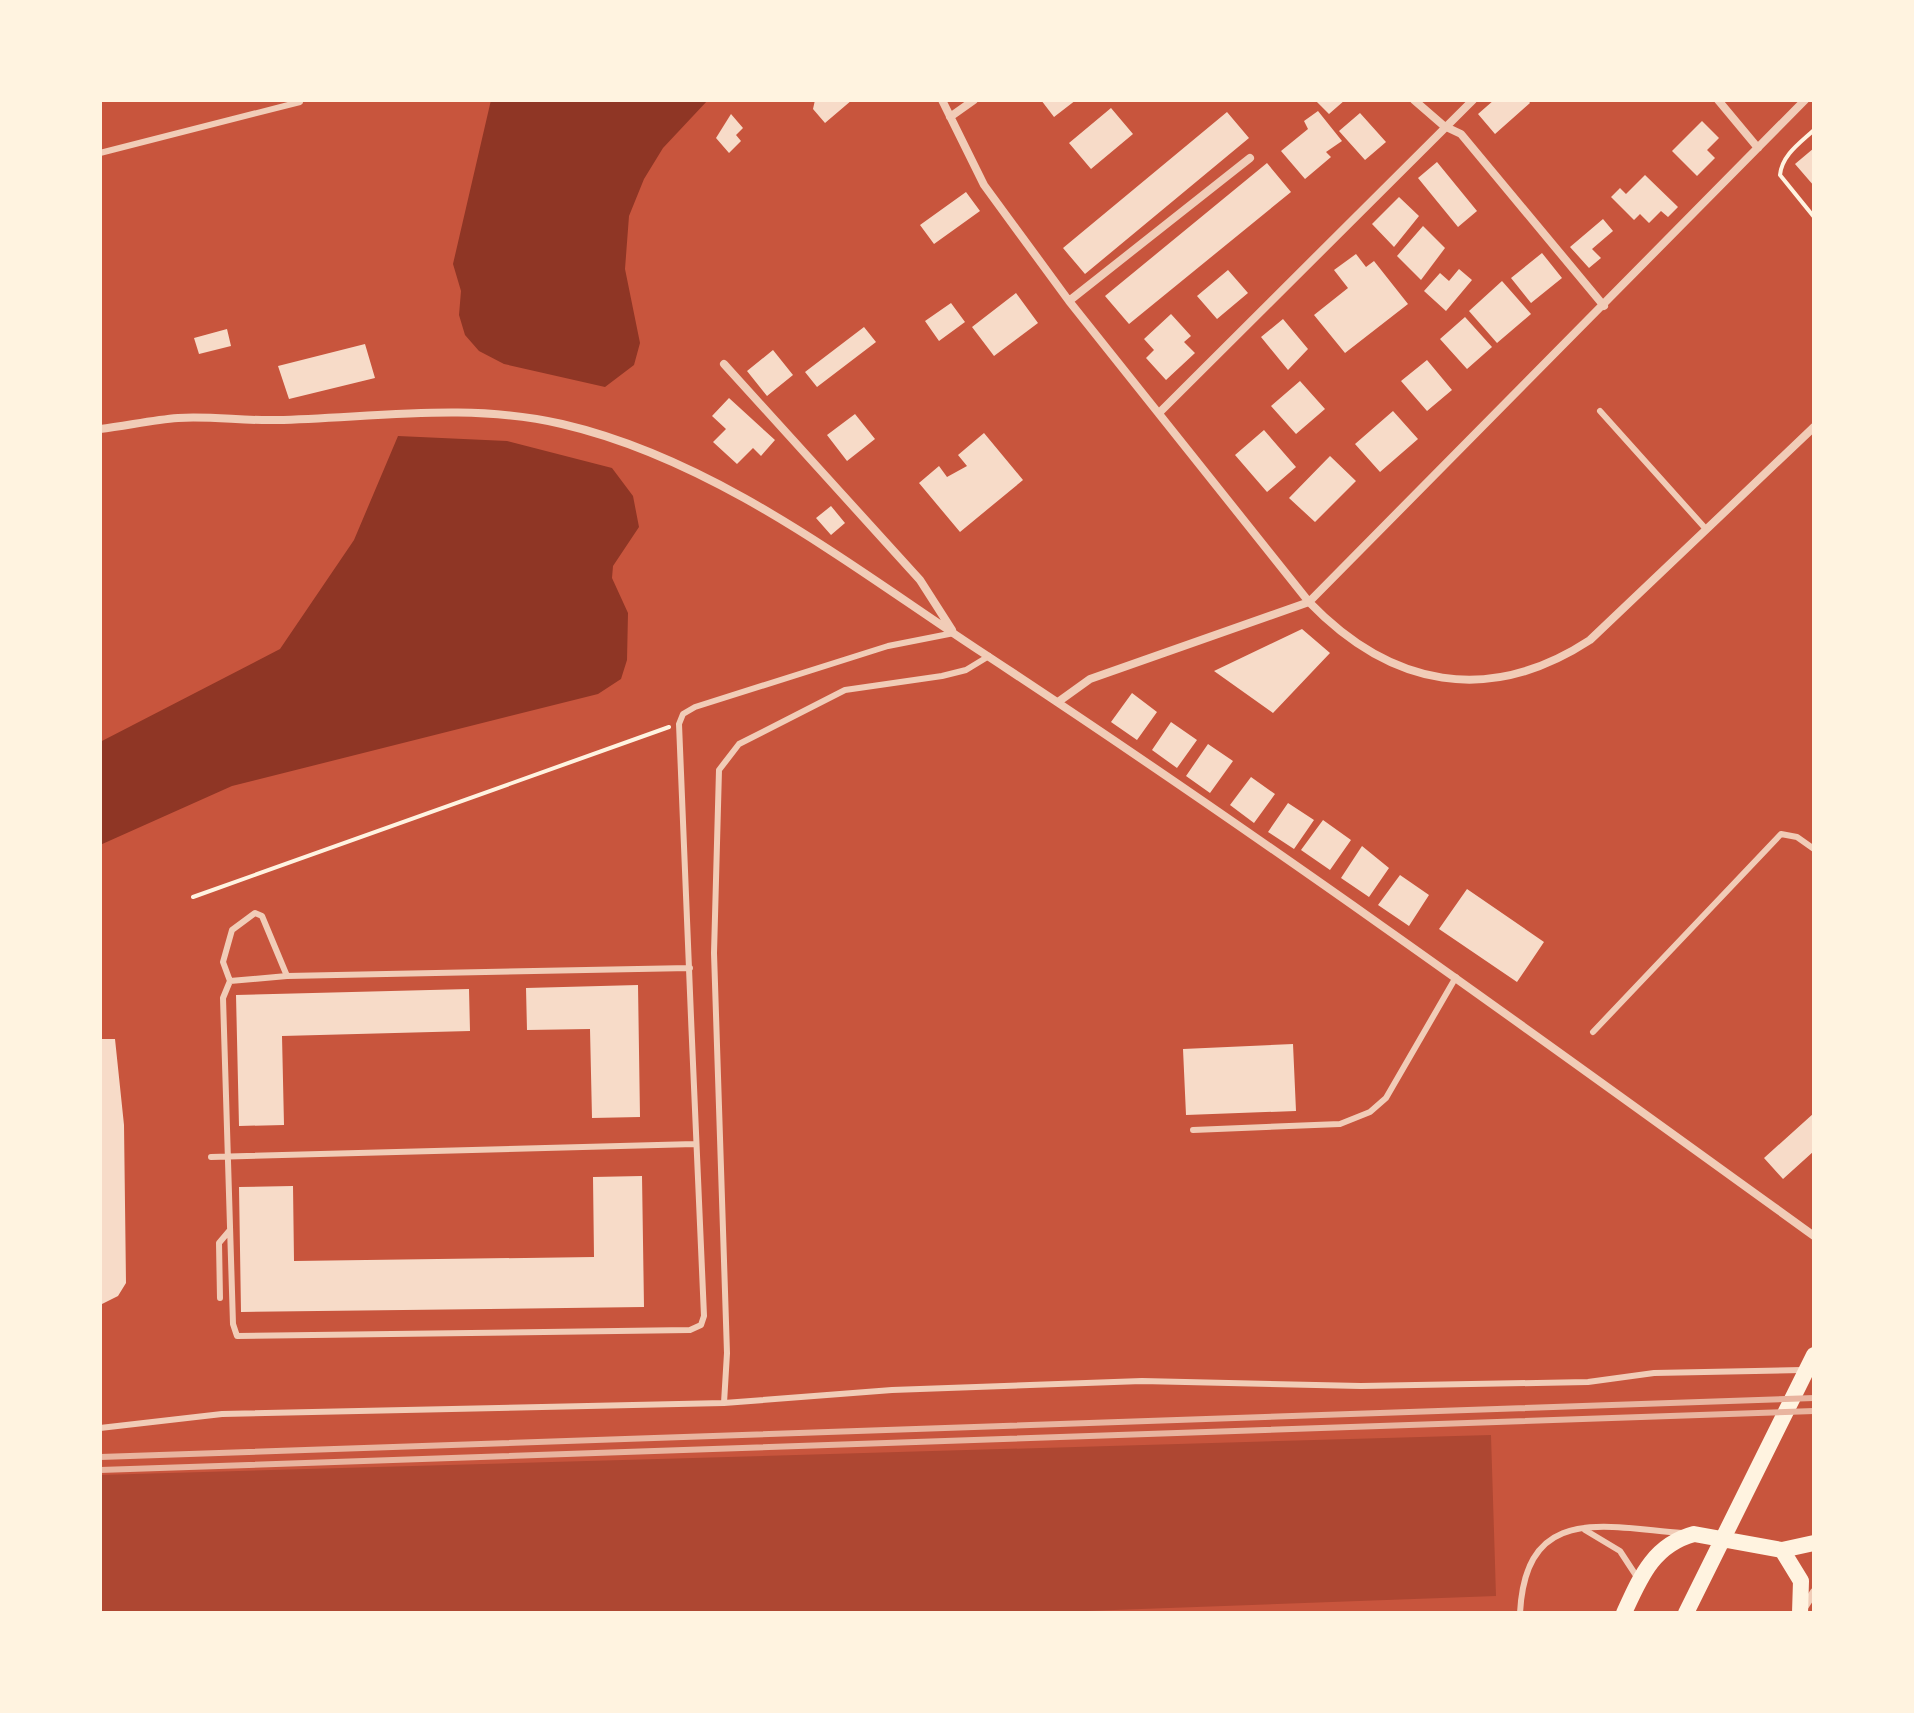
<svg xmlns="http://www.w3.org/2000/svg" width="1914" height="1713" viewBox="0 0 1914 1713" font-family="Cabin,sans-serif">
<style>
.green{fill:#ae4732}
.water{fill:#8f3625}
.building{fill:#f7dbc8}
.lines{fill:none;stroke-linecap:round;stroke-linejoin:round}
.path{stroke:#fff3e0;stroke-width:4}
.service{stroke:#f1ccb7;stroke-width:6}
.minor{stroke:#f1ccb7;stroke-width:8}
.secondary{stroke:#fff3e0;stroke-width:16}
.rail{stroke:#e9b49f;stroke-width:6}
</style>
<rect width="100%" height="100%" fill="#c8553d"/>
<!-- green -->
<path class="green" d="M1491,1435L1496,1596L1031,1613H100V1475Z"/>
<!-- water -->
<path class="water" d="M491,100H708L663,148L644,179L629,216L625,269L640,343L634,365L605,387L504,364L479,351L465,335L459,315L461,291L453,264Z
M398,436L507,441L612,468L633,496L639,527L613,566L612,578L628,613L627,660L621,679L598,694L232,786L100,845V742L280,649L354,540Z"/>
<!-- building -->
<path class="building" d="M815,100H852L825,123L813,109Z
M1041,100H1076L1054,117Z
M1315,100H1345L1329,114Z
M1494,100H1528L1530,103L1495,134L1478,114Z
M1111,108L1133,134L1091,169L1069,143Z
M1318,111L1342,141L1326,152L1331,157L1305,179L1281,151L1308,129L1304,121Z
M1227,112L1249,138L1085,274L1063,248Z
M1360,113L1386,142L1365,160L1339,131Z
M731,114L743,128L736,135L741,141L729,153L716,138Z
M1702,121L1719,138L1707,150L1715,158L1697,176L1672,151Z
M1814,148V186L1795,164Z
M1437,162L1477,211L1458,227L1418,178Z
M1267,163L1291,192L1129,324L1105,296Z
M1645,175L1678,207L1668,217L1661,211L1649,223L1640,214L1634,220L1611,197L1620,188L1626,194Z
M966,192L980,211L934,244L920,225Z
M1399,197L1419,216L1394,247L1372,224Z
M1603,219L1613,231L1592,249L1601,258L1589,268L1570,247Z
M1423,226L1445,248L1421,280L1397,256Z
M1542,253L1562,278L1531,303L1511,278Z
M1356,254L1366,267L1374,261L1408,304L1345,353L1314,315L1348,288L1334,270Z
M1459,269L1472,280L1446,311L1424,291L1440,273L1449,281Z
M1228,270L1248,293L1217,319L1197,296Z
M1502,281L1531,314L1497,343L1469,311Z
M1016,293L1038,323L994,356L972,327Z
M951,303L965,322L939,341L925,321Z
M1171,314L1191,336L1184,342L1195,353L1166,380L1146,358L1154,350L1144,339Z
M1465,317L1492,347L1467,369L1440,339Z
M1283,319L1308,349L1288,370L1261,337Z
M864,327L876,342L817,387L805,372Z
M227,329L231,346L199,354L194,338Z
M365,344L375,378L289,399L278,366Z
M773,350L793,375L767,396L747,371Z
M1427,360L1452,390L1427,411L1401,381Z
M1300,381L1325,409L1296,434L1271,406Z
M729,398L775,440L761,456L753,448L737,464L713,442L726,429L712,416Z
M1393,411L1418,439L1380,472L1355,444Z
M855,414L875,439L847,461L827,435Z
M1264,430L1296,467L1267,492L1235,455Z
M984,433L1023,480L960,532L919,483L939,466L947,477L967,466L958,455Z
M1330,456L1356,481L1315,522L1289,498Z
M831,506L845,523L831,535L816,518Z
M1302,629L1330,653L1273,713L1214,671Z
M1132,693L1157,712L1137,740L1111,722Z
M1171,722L1197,740L1177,768L1152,750Z
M1208,744L1233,761L1210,793L1186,776Z
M1251,777L1275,794L1254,823L1230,805Z
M1288,803L1314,820L1294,849L1268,832Z
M1323,820L1351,840L1330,870L1301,850Z
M1362,846L1389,868L1369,897L1341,878Z
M1400,875L1429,895L1409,926L1378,905Z
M1467,889L1544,942L1517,982L1439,929Z
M638,985L640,1117L592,1118L590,1029L527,1030L526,988Z
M469,989L470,1031L282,1036L284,1125L239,1126L236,995Z
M100,1039H115L124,1125L126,1283L118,1296L100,1305Z
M1293,1044L1296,1111L1186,1115L1183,1049Z
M1814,1113V1151L1783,1179L1764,1158Z
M642,1176L644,1307L241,1312L239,1187L293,1186L294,1261L594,1257L593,1177Z"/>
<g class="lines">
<!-- path -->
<path class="path" d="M1814,130C1800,143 1782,155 1780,175L1814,217
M193,897L669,727"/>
<!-- service -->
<path class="service" d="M100,153L300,102
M1600,411L1705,528
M690,968L287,976L230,981L223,998L233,1324L237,1336L690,1330L701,1325L704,1316C694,1119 688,921 679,724L683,714L695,707L888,646L954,633
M230,981L223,962L232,930L255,913L262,916L287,976
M1593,1032L1781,834L1797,837L1814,849
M1193,1130L1340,1124L1370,1112L1386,1098L1456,977
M211,1157L695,1144
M220,1298L219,1243L230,1230
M724,1403L727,1353L714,953L719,770L739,744L845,690L942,676L966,670L989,656
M100,1428L222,1414L724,1403L892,1390L1142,1381L1361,1386L1588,1382L1654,1373L1802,1370
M1585,1530L1620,1551L1637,1577
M1520,1613C1526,1504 1602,1527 1682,1533"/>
<!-- minor -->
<path class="minor" d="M942,100L984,185L1069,301L1309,602C1391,687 1489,706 1590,640L1814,427
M1414,100L1444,126L1461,134L1604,306
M1718,100L1758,148
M950,117L974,100
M1069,301L1250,158
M724,364L920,580L952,630
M1160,412L1473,100
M100,429C126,426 152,420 178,418C211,416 244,421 277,420C370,418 469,402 562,424C717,460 852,567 983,653C1266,839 1540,1038 1814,1236
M1058,702L1090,679L1309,602L1805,100
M1803,1609L1814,1592"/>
<!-- secondary -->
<path class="secondary" d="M1782,1550L1801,1581L1800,1613
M1624,1613C1640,1578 1653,1545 1694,1534L1782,1550L1814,1543
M1686,1613L1814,1355"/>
<!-- rail -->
<path class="rail" d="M100,1457L1814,1398
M100,1470L1814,1411"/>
</g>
<!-- border -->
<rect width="1914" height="1713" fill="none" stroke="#fff3e0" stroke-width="204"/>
</svg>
